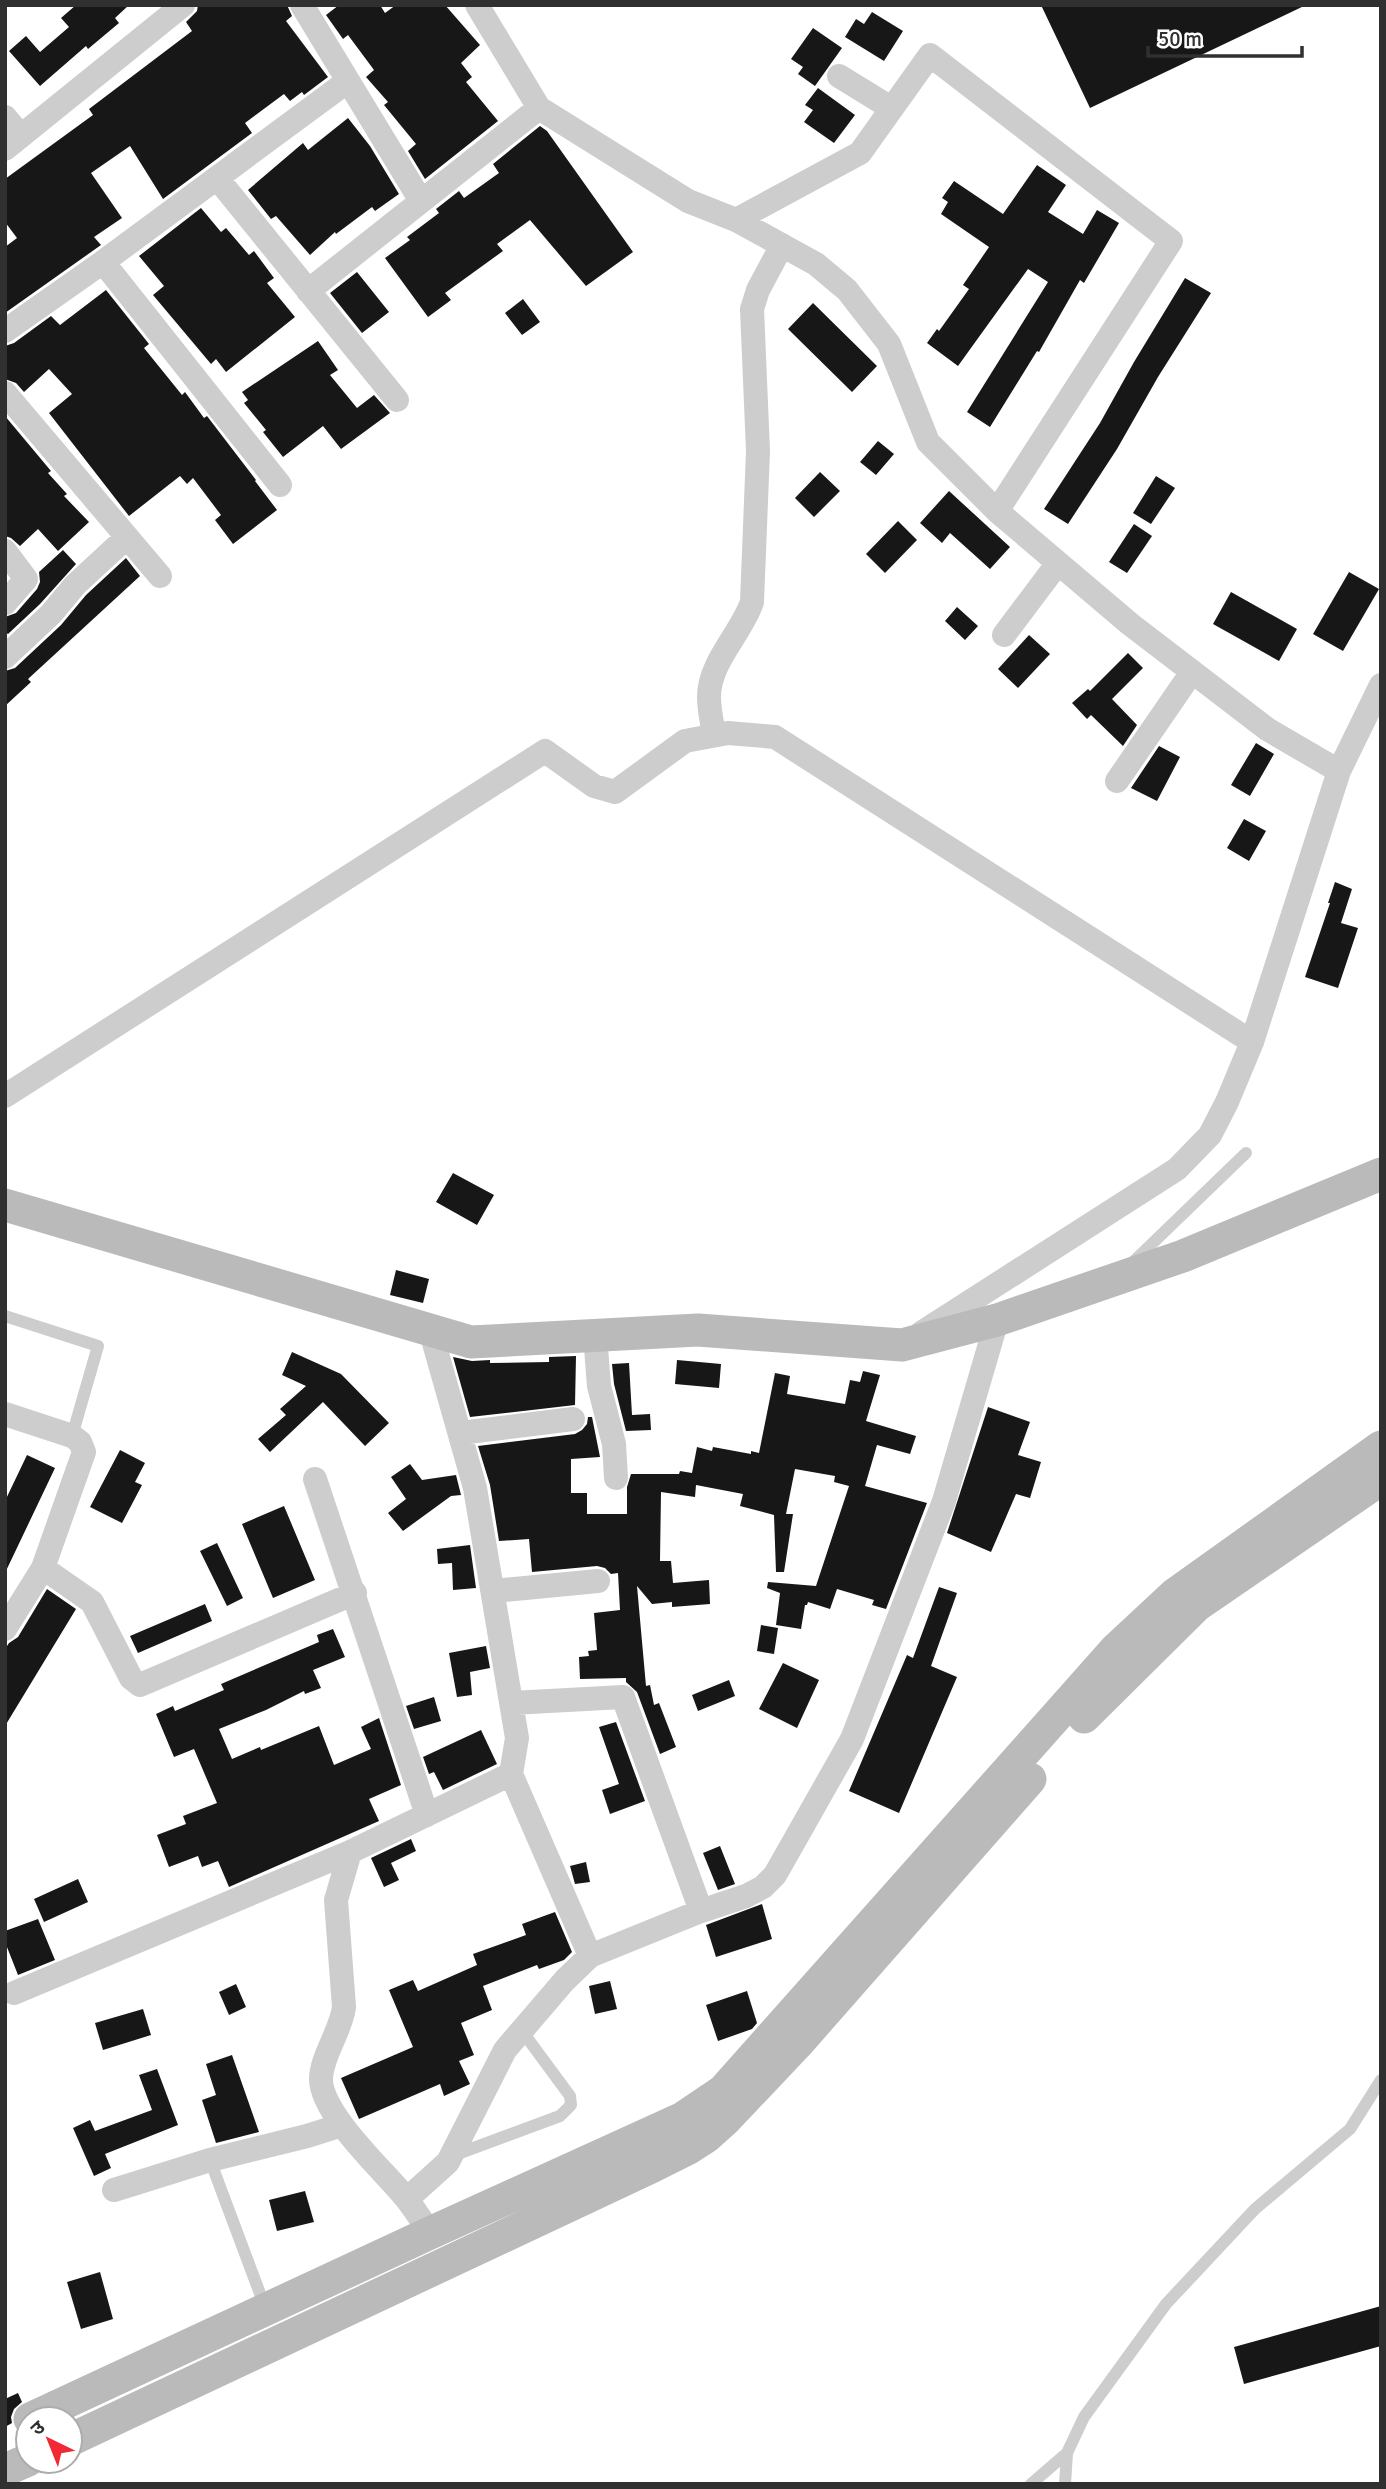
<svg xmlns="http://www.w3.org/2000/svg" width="1386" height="2489" viewBox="0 0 1386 2489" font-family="Signika,'Noto Sans Devanagari',sans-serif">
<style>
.building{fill:#171717}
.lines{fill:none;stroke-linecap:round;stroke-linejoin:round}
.lane{stroke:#cdcdcd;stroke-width:12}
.street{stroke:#cdcdcd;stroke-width:24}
.secondary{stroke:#bababa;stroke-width:33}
</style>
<rect width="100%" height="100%" fill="#fff"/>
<!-- building -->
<path class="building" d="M76,5H129L115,18L119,23L88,49L86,46L40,86L9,51L26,36L40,52L69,27L61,18Z
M198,5H287L292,16L286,21L328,77L304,95L302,92L290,101L284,94L245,123L252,133L163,199L130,146L91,173L122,218L94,237L101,245L5,313V247L17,238L5,222V179L93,115L89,109L192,31L186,22L197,11Z
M339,5H380L385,13L396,5H445L480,45L461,63L472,77L466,82L498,121L425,179L408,151L416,144L384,105L388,102L366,77L374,70L348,35L343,39L326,15Z
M1041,5H1306L1090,108Z
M872,12L903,31L884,61L845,37L856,19L864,24Z
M813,28L842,48L815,86L798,74L803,67L791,59Z
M818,88L855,115L834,143L804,122L813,110L805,105Z
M348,118L370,146L399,194L375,211L372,207L336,234L335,232L310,255L276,216L271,219L248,190L303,143L308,150Z
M540,126L547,131L633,252L586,286L530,220L497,244L503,251L445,293L451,300L428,317L385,258L410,240L407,237L439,213L436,209L459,191L464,198L499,173L493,164Z
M1037,165L1066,185L1048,212L1083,234L1097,210L1119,223L1084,283L1080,280L1039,352L1037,351L990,427L967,412L1048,282L1028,269L958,366L927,343L937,329L939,331L969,289L963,285L989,247L941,214L948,202L942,198L954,181L1003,214Z
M201,208L221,232L226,228L249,255L254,251L274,278L267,283L295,317L226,372L216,359L211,364L153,295L164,286L139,256Z
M357,272L389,312L362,333L330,293Z
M1185,278L1211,293L1158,377L1117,449L1068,524L1044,509L1100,423L1134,362Z
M106,290L149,344L144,348L182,395L185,392L204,418L207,416L256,480L255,481L277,510L233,544L215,520L221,515L193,478L187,484L180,476L129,516L49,413L72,394L49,369L24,392L16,383L5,379V346L14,343L51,316L60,325Z
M523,299L540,322L522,335L505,313Z
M813,303L877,366L852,392L788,329Z
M318,341L338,370L330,375L357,408L374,395L390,413L341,449L323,426L283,457L263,432L266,430L244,403L248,400L242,392Z
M5,416L51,471L48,473L67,494L64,496L89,522L58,551L38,529L20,546L11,538L5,536Z
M878,441L894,454L876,475L860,462Z
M820,472L840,491L814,517L795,498Z
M1156,476L1175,488L1151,524L1133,513Z
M949,491L1010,547L990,569L950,533L942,543L920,523Z
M898,521L917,540L885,573L866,554Z
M1134,524L1152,536L1127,573L1109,562Z
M63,550L76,564L40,604L8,634L5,632V617L16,613L37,589L40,582L39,572Z
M126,558L140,576L28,679L31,682L5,706V671L15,668L61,625L86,595Z
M1349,572L1379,589L1343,651L1313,634Z
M1231,592L1297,629L1279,661L1213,624Z
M957,607L978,626L965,640L945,621Z
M1029,635L1050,654L1018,688L998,669Z
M1128,653L1143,668L1112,699L1137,725L1123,746L1091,715L1087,719L1072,703L1088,689L1090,691Z
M1256,743L1274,754L1250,796L1231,785Z
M1159,746L1180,757L1157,801L1131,788Z
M1244,819L1266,831L1249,861L1227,848Z
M1335,882L1352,889L1341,923L1358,928L1338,988L1305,977L1330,903H1328Z
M453,1173L494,1195L477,1225L436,1202Z
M396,1270L429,1279L423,1303L390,1295Z
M292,1352L341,1374L389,1423L365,1446L323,1402L270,1452L258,1439L286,1415L280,1409L306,1386L282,1375Z
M576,1356L575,1405L470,1417L453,1357L472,1361L490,1360V1363L549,1362V1357Z
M677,1360L721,1364L719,1388L675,1384Z
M629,1363L632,1415L650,1414L651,1430L626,1431L614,1384L612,1364Z
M863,1371L880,1375L866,1421L916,1436L910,1454L877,1445L865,1486L927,1503L886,1609L872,1605L874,1600L837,1589L830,1609L808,1602L807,1605H805L801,1629L776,1625L780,1593L767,1588L768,1582L816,1586L849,1486L834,1482L835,1476L795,1469L786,1514H793L784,1572H776L774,1515L740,1506L743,1494L696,1485L695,1497L661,1492L660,1561H671L673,1583L709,1580L710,1604L672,1607V1602L652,1604L637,1586L646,1686L650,1685L654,1705L659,1703L676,1747L660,1754L637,1692L626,1682V1678L580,1679L579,1657L589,1656L588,1651L597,1650L594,1613L620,1610L618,1573L611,1574L605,1568L597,1566L532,1572L529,1539L499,1541L490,1485L478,1446L575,1434L582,1430L587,1424L588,1417H592L600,1457L571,1459V1493H587V1514H627V1487L631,1474H679L680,1471L692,1473L697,1447L712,1451L713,1447L751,1454V1451L759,1453L775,1373L790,1376L787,1394L845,1404L850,1380L860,1382Z
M988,1407L1030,1422L1018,1455L1041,1462L1030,1498L1016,1494L991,1552L947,1533Z
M120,1450L145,1463L135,1482L142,1485L122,1523L90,1507Z
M27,1455L55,1468L5,1573V1501Z
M410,1464L422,1480L456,1475L461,1495L451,1496L403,1531L388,1513L406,1499L391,1477Z
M284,1506L315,1580L273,1598L242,1524Z
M217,1543L243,1598L227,1606L200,1551Z
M470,1545L476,1588L453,1590L452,1563L438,1564L437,1549Z
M939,1587L957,1593L931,1666L957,1677L899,1813L849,1791L907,1655L913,1658Z
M47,1589L76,1609L5,1726V1649L9,1643L18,1637Z
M205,1604L212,1621L138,1653L130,1636Z
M761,1625L778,1628L774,1654L757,1651Z
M333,1629L345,1657L313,1670L321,1688L305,1694L304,1691L266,1710L219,1729L232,1759L260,1747L261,1750L319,1726L334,1765L371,1749L361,1727L379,1718L401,1785L369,1799L379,1821L229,1887L218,1861L202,1867L198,1856L169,1867L157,1835L186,1824L183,1816L217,1803L194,1749L174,1757L156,1714L173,1706L175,1711L224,1690L221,1684L319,1642L317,1635Z
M486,1646L490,1668L470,1672L472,1695L457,1697L449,1653Z
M783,1663L819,1680L797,1728L759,1709Z
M729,1680L735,1696L698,1711L692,1695Z
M434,1697L441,1721L414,1729L406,1706Z
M616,1722L645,1801L610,1814L602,1790L619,1784L599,1727Z
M481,1730L497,1764L443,1790L434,1772L429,1774L423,1757Z
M411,1839L416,1851L391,1863L399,1880L384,1887L371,1858Z
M720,1846L735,1884L718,1890L703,1853Z
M586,1862L590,1882L575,1884L570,1866Z
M78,1879L88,1902L44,1922L34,1899Z
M762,1904L772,1939L716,1957L706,1925Z
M555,1912L572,1952L564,1960L539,1969L537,1965L483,1986L492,2010L461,2023L474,2055L459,2061L470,2084L444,2096L440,2084L359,2119L341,2078L413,2047L389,1990L413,1980L418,1991L477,1965L473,1954L526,1935L522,1924Z
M38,1919L55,1960L18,1975L5,1942V1931Z
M610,1981L617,2009L595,2014L589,1986Z
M236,1984L246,2007L229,2015L219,1992Z
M747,1991L757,2023L752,2029L718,2041L706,2005Z
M143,2009L151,2035L103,2050L95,2023Z
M232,2055L259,2132L216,2143L202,2100L216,2095L206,2064Z
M157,2069L178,2125L105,2154L111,2168L94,2176L73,2128L90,2120L95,2131L152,2110L139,2075Z
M305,2191L314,2222L277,2231L269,2200Z
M100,2272L113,2319L81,2329L67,2282Z
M1381,2306V2346L1244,2384L1234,2347Z
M18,2393L22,2402L14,2409L11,2417L12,2423L5,2427V2399Z"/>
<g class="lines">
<!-- lane -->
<path class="lane" d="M1132,1263L1246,1153
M5,1316L98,1346L72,1436
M452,2156L560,2116L571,2105L570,2096L522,2031
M210,2160L265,2307
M1031,2484L1067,2453
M1065,2484L1067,2453L1084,2417L1166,2304L1255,2209L1350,2129L1381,2080"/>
<!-- street -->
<path class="street" d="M302,5L421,201
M477,5L539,108L688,201L736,220L816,264L847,290L889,344L928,442L997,511L1130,624L1267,729L1339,771
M839,76L891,108
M5,117L20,135
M5,149L183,5
M217,178L397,400
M736,220L860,153L930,55L1171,241L997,511
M103,262L280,485
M308,291L539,108
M5,331L103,262L348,81
M5,393L160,576
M5,551L26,579L5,603
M1004,635L1058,563
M5,657L51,614L75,585L127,537
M714,735C712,723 709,709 709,697C709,662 741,634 752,602L758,451L752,309L758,290L782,245
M1117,781L1192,672
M5,1096L545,751L594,786L615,792L685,741L728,733L775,737L1252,1042
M921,1333L1177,1169L1210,1135L1227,1102L1252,1042L1339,771L1381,685
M595,1335L599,1386L614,1444L616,1478
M5,1414L72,1436L80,1442L84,1452L43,1568L5,1629
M460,1433L573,1419
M315,1479L427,1815
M43,1568L92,1602L131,1678L140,1685L355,1593
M493,1591L598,1581
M512,1703L623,1697L701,1911
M511,1774L590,1956
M350,1852L336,1900L344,2007C341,2031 321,2057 321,2079C321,2114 383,2170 405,2197C414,2208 422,2221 430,2233
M14,1993L350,1852L511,1774L517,1738L475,1488L430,1329
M114,2190L210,2160L307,2136L342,2125
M407,2199L448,2162L505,2050L565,1980L590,1956L701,1911L746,1896L763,1887L775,1875L852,1739L944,1501L997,1320"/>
<!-- secondary -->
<path class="secondary" d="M5,1205L471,1342L698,1330L902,1345L997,1320L1183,1256L1381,1174
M1084,1717L1196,1606L1381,1479
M30,2419L430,2233L683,2118L723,2091L1116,1649L1174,1595L1381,1447
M70,2440L653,2166L689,2148L706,2137L725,2120L797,2044L1030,1779
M5,2470L28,2460"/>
</g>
<!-- border -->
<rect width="1386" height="2489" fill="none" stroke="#303030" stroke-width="14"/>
<!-- north arrow -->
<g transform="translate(49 2440) rotate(317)"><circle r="33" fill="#ffffff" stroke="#acacac" stroke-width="2"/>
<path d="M0-5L12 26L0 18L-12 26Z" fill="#f22834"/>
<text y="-10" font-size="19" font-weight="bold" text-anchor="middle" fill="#303030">उ</text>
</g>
<!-- scale -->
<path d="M1148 46v10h154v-10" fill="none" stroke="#303030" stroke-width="3.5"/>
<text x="1158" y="46" font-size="21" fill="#303030" stroke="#ffffff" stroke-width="5" paint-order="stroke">50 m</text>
</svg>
